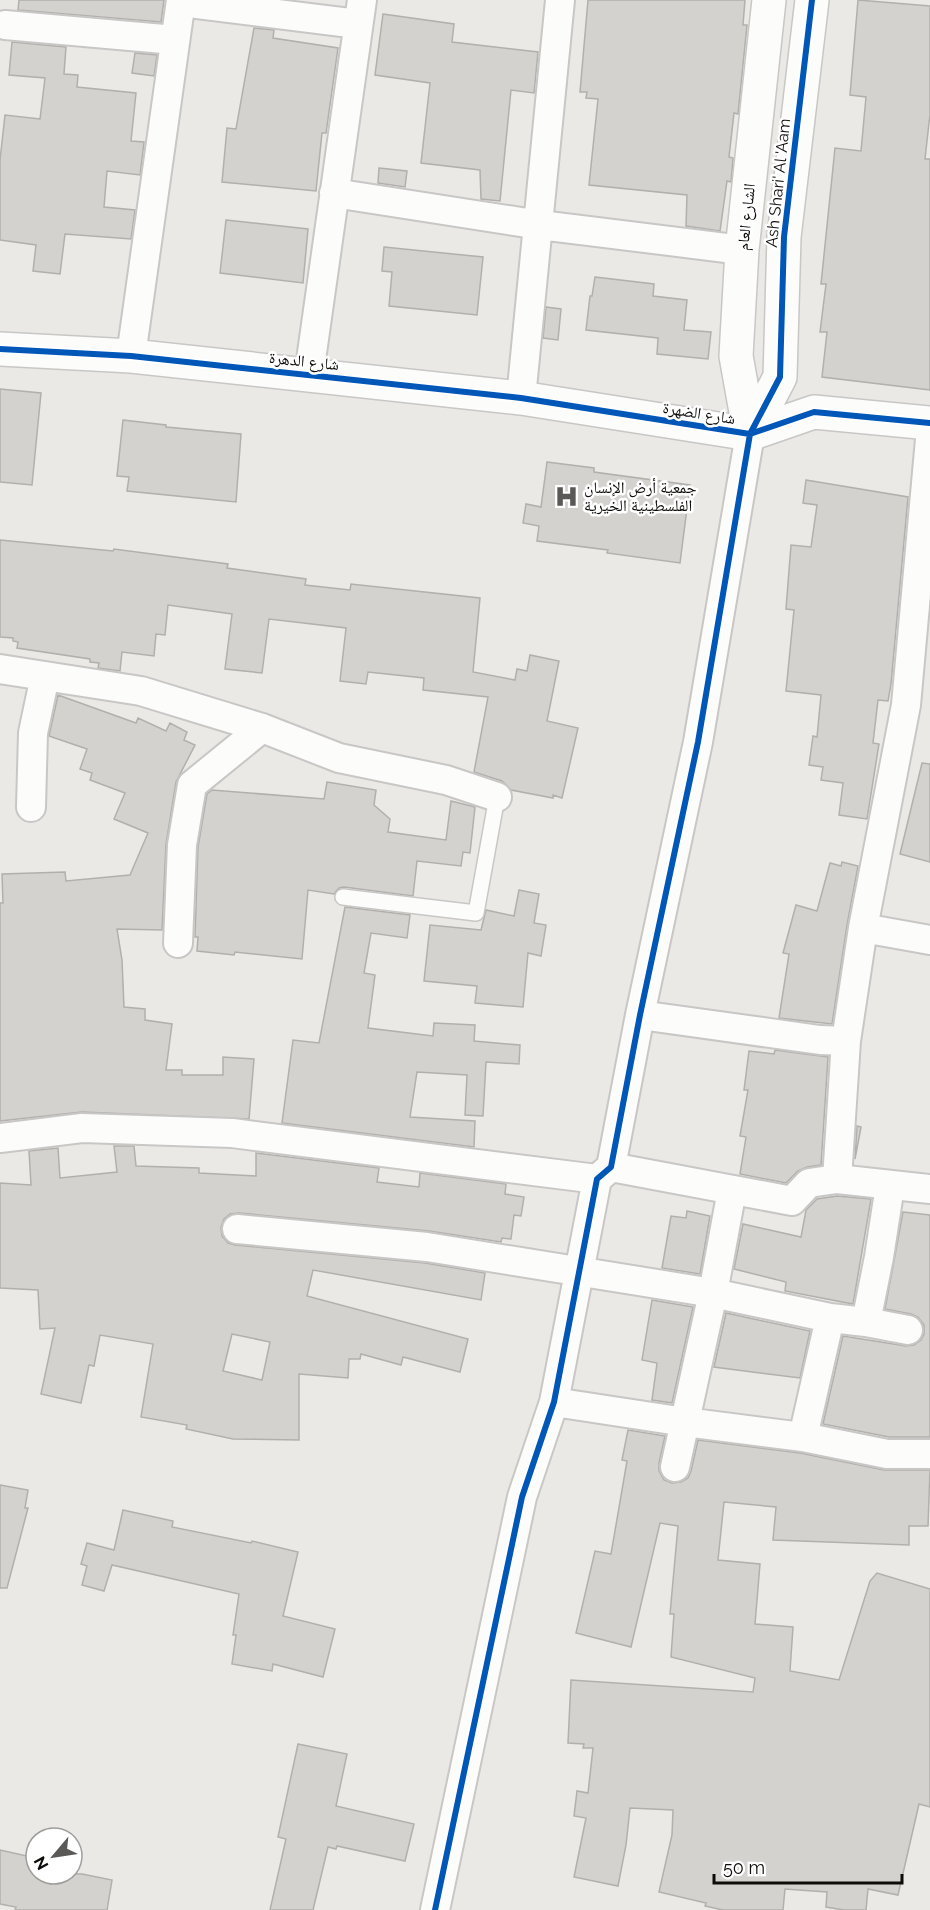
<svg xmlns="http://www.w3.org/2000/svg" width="930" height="1910" viewBox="0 0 930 1910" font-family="Raleway,'Noto Naskh Arabic',sans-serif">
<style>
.building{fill:#d3d2cf;stroke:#b1b0ad;stroke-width:1.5;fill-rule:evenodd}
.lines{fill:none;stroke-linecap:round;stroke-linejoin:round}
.service-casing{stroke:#c8c7c5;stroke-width:18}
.minor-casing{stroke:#c8c7c5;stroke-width:32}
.tertiary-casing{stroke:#c8c7c5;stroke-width:36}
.service{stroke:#fcfcfb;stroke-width:15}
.minor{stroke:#fcfcfb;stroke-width:28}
.tertiary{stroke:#fcfcfb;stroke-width:33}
.cycleway-casing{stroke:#fff;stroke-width:10}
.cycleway{stroke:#0057b8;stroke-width:6}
.labels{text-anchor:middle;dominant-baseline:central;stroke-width:5;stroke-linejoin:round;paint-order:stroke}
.street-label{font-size:16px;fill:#0d0c0b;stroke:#fff}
.poi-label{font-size:16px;fill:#0d0c0b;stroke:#fff;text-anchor:start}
</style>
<rect width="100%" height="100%" fill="#ebe9e6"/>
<!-- building -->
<path class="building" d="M19,0H164L161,22L18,10Z
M588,0H745L743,25H747L738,114L734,113L729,157L733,158L731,182L727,181L720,231L686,226L687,195L589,185L598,99L586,98L587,92H580Z
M858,0L930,6V114L925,159H930V390L822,377L827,332H820L826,284H821L835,148L861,151L866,97L850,95Z
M383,14L454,24L452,42L538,52L534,93L511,90L500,201L481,199L480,170L421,163L430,83L375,75Z
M254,28L274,30L273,38L338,48L326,133H322L316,191L222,182L227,128L236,129Z
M12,42L66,47L64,74L78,75L77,87L136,93L131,141L144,142L140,175L107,171L104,207L135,210L131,239L65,234L60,274L33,271L36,245L0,240V160L5,115L40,119L45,78L9,75Z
M135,53L157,55L154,76L132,73Z
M379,168L407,171L405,187L378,183Z
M226,220L308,229L303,283L220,273Z
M384,247L483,257L477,315L389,306L392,272L382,271Z
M595,277L654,284L653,296L687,300L684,330L711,332L708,359L657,354L658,338L586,330L590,296H592Z
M546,307L561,309L558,340L543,338Z
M0,389L41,393L32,485L0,482Z
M123,420L166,425V427L241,434L236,502L127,491L129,477L117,476Z
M547,462L594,468V472L690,485L680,563L607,553L608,550L537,541L539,526L523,523L526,504L541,507Z
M806,480L908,497L891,684L888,701L878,700L873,743L879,744L867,819L839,815L843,783L821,780L823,767L809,765L813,736L817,737L821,695L786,691L794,610L786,609L791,545L811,547L817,505L803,503Z
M0,540L113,551L114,549L228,564L227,568L306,579L305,585L350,590L351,584L480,598L473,672L515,680L517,669L527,671L530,655L559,661L547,721L578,728L562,798L553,795V798L511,790L502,781L474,772L488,697L423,690L424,678L368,672L366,684L340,681L346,628L269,619L262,673L225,669L232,614L168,605L165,635L156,634L154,656L122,652L120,671L98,668L99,663L90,662V659L17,648L18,642L13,641V638L0,637Z
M58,695L136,723L138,718L166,731L170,723L187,732L184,740L195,745L176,782L166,844L162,930L117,929L122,960L124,1007L145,1009V1020L172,1024L166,1070H182V1075H223V1057L254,1059L249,1119L82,1112L0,1121V903H3L2,874L65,872L66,881L130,875L148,833L114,819L125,793L90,780L92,773L80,769L87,749L49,736Z
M922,763L930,764V862L900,854Z
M327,782L376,790L374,805L390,819L388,832L446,840L451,801L475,807L470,853L463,852L461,866L417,861L413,896L344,887L339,888L334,894L308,890L302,959L235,952L234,955L197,951L198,937H195L198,847L207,794L212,790L324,799Z
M842,862L858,866L847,925L832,1024L779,1018L789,954L783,953L796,905L817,911L830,863L841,866Z
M519,890L539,894L534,923L546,925L541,956L528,953L523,1007L475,1003L477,986L424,981L430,925L481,930L486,910L514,916Z
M345,907L410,915L407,938L371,933L364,973L375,975L368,1028L433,1036L434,1023L475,1025L474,1041L520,1045L519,1064L486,1062L483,1116L465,1115L467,1075L417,1072L410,1117L475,1121L474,1147L282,1123L293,1040L319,1043Z
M775,1050L828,1057L821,1165L807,1167L798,1171L786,1183L740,1174L746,1137L740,1136L748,1090H744L749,1051L774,1054Z
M857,1126L861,1127L855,1159Z
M114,1146H134L136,1166L199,1168V1173L256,1176V1153L379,1168L377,1182L419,1187L420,1173L506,1184L505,1194L524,1197L521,1216L514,1215L511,1239L502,1238L501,1242L429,1231L239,1213L230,1214L224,1219L221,1227L222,1236L228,1243L235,1245L425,1263L485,1273L481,1300L313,1270L307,1296L468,1339L460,1372L403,1357L401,1365L361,1354L360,1359H349L348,1378L299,1374V1440L233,1439L186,1429L187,1425L141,1417L153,1344L100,1335L94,1366L89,1365L81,1403L41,1394L55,1328L40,1329L38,1290L0,1288V1183L31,1185L29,1151L58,1148L60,1178L117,1172ZM232,1334L270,1342L262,1380L223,1371Z
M837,1196L871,1199L853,1304L785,1291L786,1282L734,1269L743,1224L801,1237L806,1210L817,1199Z
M687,1211L710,1216L700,1274L662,1268L671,1216L686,1218Z
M903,1212L930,1215V1437H889L823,1424L843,1336L906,1346L914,1345L921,1340L924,1334V1325L918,1317L911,1314L885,1309Z
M652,1300L693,1307L672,1403L652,1400L657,1363L642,1360Z
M726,1313L810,1331L800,1378L714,1367Z
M628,1430L665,1436L659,1463V1471L664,1480L672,1483L681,1482L688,1478L691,1471L698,1440L800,1453L884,1470H930L928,1526H909V1545L773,1540L776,1507L724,1502L718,1560L760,1564L755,1624L793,1627L790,1671L839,1680L870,1581L877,1573L930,1589V1807L919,1804L898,1895L868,1889L866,1910H844L826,1907L827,1892L785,1889L783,1910H723L705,1906L706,1903L659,1892L672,1835L673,1810L630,1808L626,1845L618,1886L574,1877L586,1818L574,1816L577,1791L588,1793L593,1748H583L584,1744L568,1743L571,1680L753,1692L755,1678L671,1657L674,1614H670L678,1526L660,1523L631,1647L576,1633L595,1551L611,1554L627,1461L622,1460Z
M0,1485L28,1490L25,1508H28L7,1588H0Z
M123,1510L173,1521L172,1527L251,1543L252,1541L298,1552L283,1616L335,1629L323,1677L273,1664L272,1671L232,1664L236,1635H233L239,1594L112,1565L104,1591L82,1585L87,1566L81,1564L87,1543L114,1550Z
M298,1744L347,1754L336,1806L414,1824L405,1861L337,1846L336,1849L328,1847L313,1910H270L286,1839L278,1837Z
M0,1850L36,1858V1874H82L112,1880L107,1910H15L16,1907L0,1904Z"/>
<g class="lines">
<defs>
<path id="service" d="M343,897L476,913L497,797"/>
<path id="minor" d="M181,2L358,24
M5,25L175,40
M334,193L540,225L742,250
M131,356L181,0
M309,374L362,0
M521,398L560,0
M0,669L141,691L262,728L339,758L446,780L497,797
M31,807L33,733L45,676
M863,928L930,940
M178,943L182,845L192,785L262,728
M640,1015L820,1040L846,1041
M0,1138L82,1128L232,1133L597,1179
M611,1167L792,1201L809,1183L837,1179L930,1189
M837,1179L846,1041L863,928L906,705L930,439
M237,1229L427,1247L713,1293L830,1318
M866,1322L879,1257L890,1186
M554,1402L685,1422L803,1437L887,1454H930
M803,1437L830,1318L866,1322L908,1330
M675,1467L713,1293L732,1190
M435,1910L522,1497L554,1402L597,1179L611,1167L640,1015L698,742L750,434"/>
<path id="tertiary" d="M0,349L131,356L521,398L750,434L814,412L930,423
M750,434L780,377L784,237L812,0
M750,434L736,356L742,250L769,0"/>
</defs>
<!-- service casing -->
<use href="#service" class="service-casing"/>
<!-- minor casing -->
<use href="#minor" class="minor-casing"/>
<!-- tertiary casing -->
<use href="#tertiary" class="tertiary-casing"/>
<!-- service -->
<use href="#service" class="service"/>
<!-- minor -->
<use href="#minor" class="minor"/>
<!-- tertiary -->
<use href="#tertiary" class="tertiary"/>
<defs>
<path id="cycleway" d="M0,349L131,356L521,398L750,434L814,412L930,423
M435,1910L522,1497L554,1402L597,1179L611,1167L640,1015L698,742L750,434L780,377L784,237L812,0"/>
</defs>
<!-- cycleway casing -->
<use href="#cycleway" class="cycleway-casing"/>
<!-- cycleway -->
<use href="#cycleway" class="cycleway"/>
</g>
<!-- icons -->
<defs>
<symbol id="hospital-bare" viewBox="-9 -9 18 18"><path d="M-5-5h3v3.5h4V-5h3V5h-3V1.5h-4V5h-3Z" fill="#5b5958" stroke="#fff" stroke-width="2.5" paint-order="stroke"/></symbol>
</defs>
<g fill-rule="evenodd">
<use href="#hospital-bare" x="550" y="480" width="33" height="33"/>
</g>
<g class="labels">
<!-- street labels -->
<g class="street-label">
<text transform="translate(778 183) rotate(-84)">Ash Shari' Al 'Aam</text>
<text transform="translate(746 217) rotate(-84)">الشارع العام</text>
<text transform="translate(304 361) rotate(6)">شارع الدهرة</text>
<text transform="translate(699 413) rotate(9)">شارع الضهرة</text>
</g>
<!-- poi labels -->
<g class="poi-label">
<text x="584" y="487">جمعية أرض الإنسان<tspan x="584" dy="18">الفلسطينية الخيرية</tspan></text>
</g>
</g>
<!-- north arrow -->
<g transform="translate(54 1856) rotate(241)"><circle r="28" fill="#ffffff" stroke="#9e9e9d" stroke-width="1.5"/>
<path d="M0-4.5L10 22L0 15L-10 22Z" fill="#5b5958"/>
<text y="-9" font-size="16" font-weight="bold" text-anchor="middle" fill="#0d0c0b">N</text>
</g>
<!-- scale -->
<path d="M714 1874v9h188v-9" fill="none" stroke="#0d0c0b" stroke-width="3"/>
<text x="723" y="1874" font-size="18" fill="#0d0c0b" stroke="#ffffff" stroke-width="4.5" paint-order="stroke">50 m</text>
</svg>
